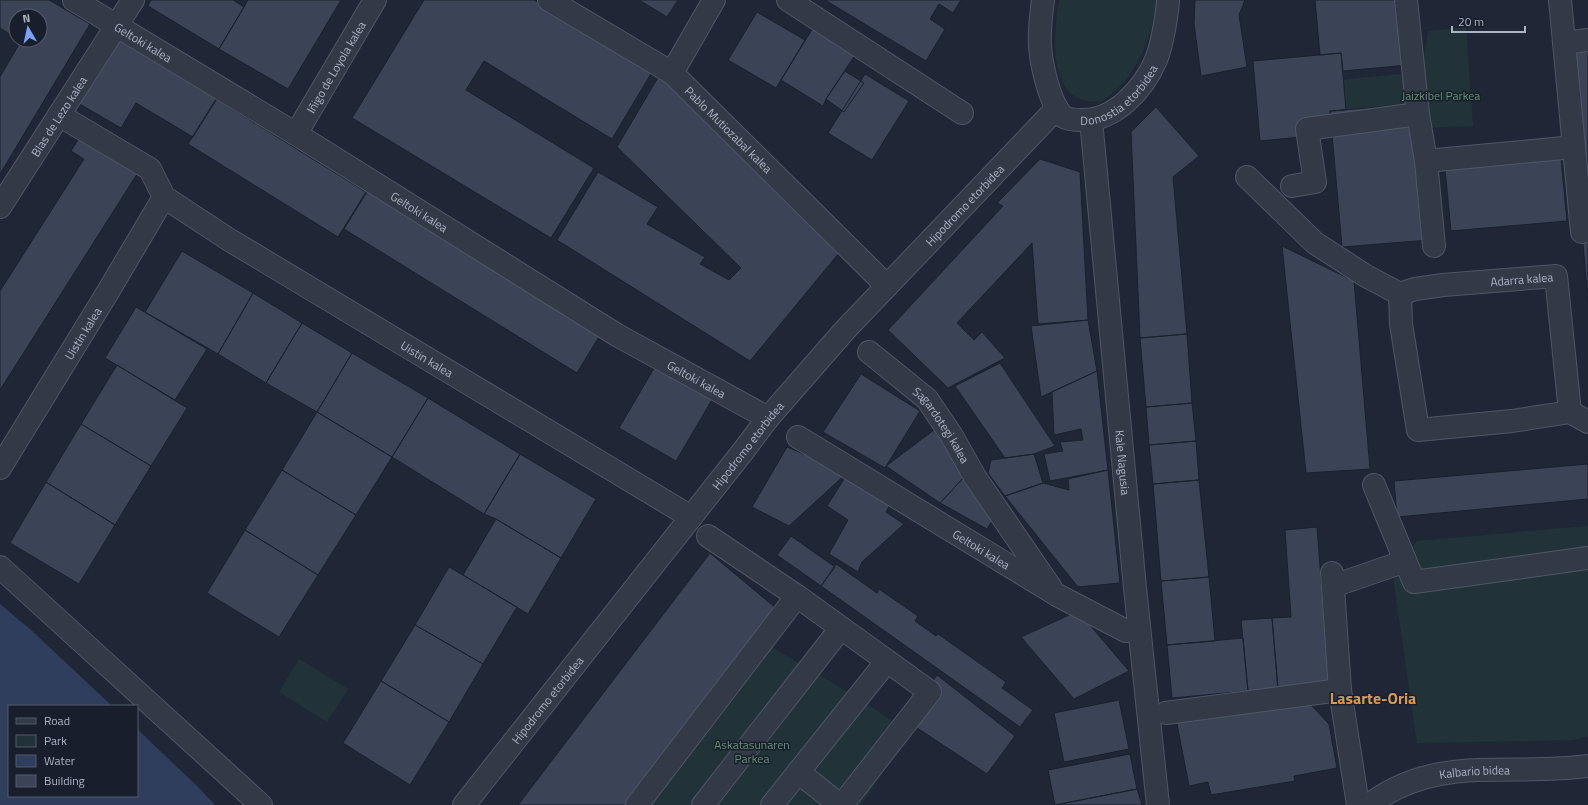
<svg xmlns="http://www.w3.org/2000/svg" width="1588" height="805" viewBox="0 0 1588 805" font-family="'Titillium Web',sans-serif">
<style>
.green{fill:#213338}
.water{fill:#303e5d}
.building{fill:#3b4457;stroke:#1a202e}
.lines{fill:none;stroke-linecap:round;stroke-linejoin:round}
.street-casing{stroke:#505665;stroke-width:24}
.street{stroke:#323947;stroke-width:22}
.labels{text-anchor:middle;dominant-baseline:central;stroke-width:3;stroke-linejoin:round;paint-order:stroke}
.street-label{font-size:12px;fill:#acb3c4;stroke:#181e2b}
.park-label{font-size:12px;fill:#649574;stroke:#181e2b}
.district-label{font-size:16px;font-weight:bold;fill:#d59a56;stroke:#181e2b}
</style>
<rect width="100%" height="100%" fill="#1f2737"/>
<!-- green -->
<path class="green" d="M1059,0H1156C1154,33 1137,76 1109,96C1107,97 1104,100 1102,101C1093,103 1083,101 1076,97C1048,80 1055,27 1059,0Z
M1466,27L1473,126L1422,128L1340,124L1338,80L1422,72L1428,31Z
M1588,526V736L1573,740L1417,743L1393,576L1417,541Z
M765,643L863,701L909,733L861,805H641Z
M299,659L348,689L327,722L279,692Z"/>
<!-- water -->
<path class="water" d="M0,604L31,630L112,706H9V796H137V729L197,786L215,805H0Z"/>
<!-- building -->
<path class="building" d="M0,0H49L90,24L0,174V77L21,41L20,40H40V16H16V38L0,28Z
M151,0H233L244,7L219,49L148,6Z
M248,0H341L288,89L219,49Z
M424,0H534L652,72L612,139L484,61L466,90L594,168L551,238L352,118Z
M639,0H678L667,17Z
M825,0H961L953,13L939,4L930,19L945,29L926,61Z
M1195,0H1245L1239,15L1247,67L1201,76L1194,24Z
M1315,0H1402L1408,65L1343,71L1341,53L1320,55Z
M757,12L805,40L776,88L728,60Z
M816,23L859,49L826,99L823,106L781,80Z
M1588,31V170L1577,171L1563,34Z
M119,33L220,94L193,137L136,103L121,128L78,103Z
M1341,53L1346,110L1330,111L1332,134L1260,141L1253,61Z
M845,71L864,83L844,112L826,99Z
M660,74L839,253L750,361L557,240L598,172L658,207L647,224L705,257L700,264L729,280L741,268L617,147Z
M865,74L909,101L872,160L828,133Z
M216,99L366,192L338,237L188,144Z
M1418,104L1429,240L1342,247L1330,111Z
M1156,107L1199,156L1173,177L1187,334L1140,338L1131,132Z
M81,135L139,171L0,390V291L84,159L71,151Z
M1040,159L1080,172L1088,320L1038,324L1032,243L957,323L974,340L982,332L1005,358L948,388L888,330L1003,206L997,203Z
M1561,159L1567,221L1451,231L1445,169Z
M370,187L603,330L577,373L344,229Z
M1588,209V302L1582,232Z
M1282,246L1354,281L1370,469L1306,473Z
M182,251L253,293L218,354L145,312Z
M253,293L302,323L266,383L218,354Z
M136,307L207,349L175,400L105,358Z
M1088,320L1097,371L1041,397L1031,326Z
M302,323L352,353L317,412L266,383Z
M1187,334L1192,403L1146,407L1140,338Z
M352,353L428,398L392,457L317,412Z
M1000,363L1055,446L1034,454L1005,458L955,386Z
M117,365L187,408L151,466L81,424Z
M656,365L713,398L676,461L619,428Z
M1097,371L1108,470L1050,481L1044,454L1063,451L1060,442L1083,440L1081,429L1054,435L1052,392Z
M861,374L920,411L885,468L823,432Z
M428,398L520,454L484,514L392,457Z
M1192,403L1196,441L1149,445L1146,407Z
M317,412L392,457L356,515L282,470Z
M81,424L151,466L115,525L46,482Z
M934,430L967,474L940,503L886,466Z
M1196,441L1199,480L1153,484L1149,445Z
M787,447L847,473L789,526L752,507Z
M520,454L596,499L561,558L496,519L484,514Z
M1034,454L1043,483L1005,496L988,473L991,460Z
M1588,464V499L1397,517L1394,481Z
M282,470L356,515L318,575L245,530Z
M1108,470L1120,583L1078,587L1005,496L1043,483L1069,490L1068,479Z
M967,474L997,513L987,529L940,503Z
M846,476L892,501L886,512L904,524L862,562L858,572L829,554L848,520L827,506Z
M1199,480L1209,577L1161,581L1153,484Z
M46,482L115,525L79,584L10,543Z
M496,519L561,558L528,614L463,575Z
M1317,527L1329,685L1278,689L1272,618L1291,617L1285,530Z
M245,530L318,575L279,637L207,593Z
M791,536L835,567L821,586L777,555Z
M710,553L777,609L626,805H518Z
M836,564L877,593L879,589L918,616L915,621L936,636L938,634L1006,682L1002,688L1033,710L1020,727L821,586Z
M449,567L517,607L483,664L415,625Z
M1209,577L1215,641L1167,645L1161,581Z
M1078,611L1129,671L1074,699L1021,637Z
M1272,618L1278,689L1248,691L1241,620Z
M415,625L483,664L449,722L381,681Z
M1243,638L1248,691L1172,698L1167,645Z
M937,675L1015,736L987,774L905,720Z
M381,681L449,722L410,785L343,743Z
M1293,699L1312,706L1329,724L1337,768L1294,776L1295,781L1211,795L1208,782L1189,786L1176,719Z
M1119,700L1129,749L1064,762L1054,713Z
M1130,754L1137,789L1055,805L1048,770Z
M1137,789L1142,805H1055Z"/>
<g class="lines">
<defs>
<g id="street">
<path id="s1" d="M74,0L296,134L617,335L768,418"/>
<path id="s2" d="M549,0L672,73L887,286"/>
<path d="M788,0L962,113"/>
<path id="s3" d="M1043,0C1041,15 1039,30 1040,46C1041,63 1050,106 1064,117C1069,120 1077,120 1082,120C1115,121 1144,88 1156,60C1162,45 1167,16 1168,0"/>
<path d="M1406,0L1418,114"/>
<path d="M1560,0L1582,232"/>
<path d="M1564,43L1588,40"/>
<path d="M672,73L714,0"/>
<path id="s4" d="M59,115L150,169L164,197L228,239L691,517"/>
<path id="s5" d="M1091,120L1135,588L1158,805"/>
<path id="s6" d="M296,134L375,0"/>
<path id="s7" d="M1247,177L1315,243L1366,276L1400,294L1415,289L1443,285L1556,276L1570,412L1512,421L1418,430L1401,324L1400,294"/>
<path d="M1292,186L1315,182L1307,129L1418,114L1426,161"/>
<path id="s8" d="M0,207L133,0"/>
<path d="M1434,246L1426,161L1574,147"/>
<path id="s9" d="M869,352L927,399L952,436L975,477L1051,588"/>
<path d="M1570,412L1588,422"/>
<path id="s10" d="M798,437L1057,595L1126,631"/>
<path id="s11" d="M0,468L109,290L164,197"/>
<path d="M1374,485L1414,582L1588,558"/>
<path d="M0,567L261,805"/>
<path d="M1332,573L1340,690L1358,805"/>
<path d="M1333,586L1394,565L1404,558"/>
<path d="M797,596L930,692L842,805"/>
<path d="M1166,713L1340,690"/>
<path d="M798,772L840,805"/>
<path id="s12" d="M464,805L744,450L768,418L845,330L1057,108"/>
<path d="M637,805L797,596L708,536"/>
<path d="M703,805L841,628"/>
<path d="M772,805L887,661"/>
<path id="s13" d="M1369,805C1437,753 1511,777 1588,766"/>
</g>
</defs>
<!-- street casing -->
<use href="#street" class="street-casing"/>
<!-- street -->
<use href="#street" class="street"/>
</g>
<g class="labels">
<!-- street labels -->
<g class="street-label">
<text stroke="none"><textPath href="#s1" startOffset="81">Geltoki kalea</textPath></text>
<text stroke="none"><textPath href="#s6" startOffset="78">Iñigo de Loyola kalea</textPath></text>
<text stroke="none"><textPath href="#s3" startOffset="187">Donostia etorbidea</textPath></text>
<text stroke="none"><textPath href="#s8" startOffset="108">Blas de Lezo kalea</textPath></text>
<text stroke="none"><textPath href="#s2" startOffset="223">Pablo Mutiozabal kalea</textPath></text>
<text stroke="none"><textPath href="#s12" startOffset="782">Hipodromo etorbidea</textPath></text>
<text stroke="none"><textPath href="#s1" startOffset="405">Geltoki kalea</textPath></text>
<text stroke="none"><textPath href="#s7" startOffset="317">Adarra kalea</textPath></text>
<text stroke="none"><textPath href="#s11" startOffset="158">Uistin kalea</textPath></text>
<text stroke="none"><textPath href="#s4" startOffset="446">Uistin kalea</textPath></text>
<text stroke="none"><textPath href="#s1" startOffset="729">Geltoki kalea</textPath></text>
<text stroke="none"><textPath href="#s9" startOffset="104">Sagardotegi kalea</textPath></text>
<text stroke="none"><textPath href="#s12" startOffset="458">Hipodromo etorbidea</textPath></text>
<text stroke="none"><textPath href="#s5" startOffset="344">Kale Nagusia</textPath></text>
<text stroke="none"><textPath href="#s10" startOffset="215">Geltoki kalea</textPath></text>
<text stroke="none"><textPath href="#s12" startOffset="134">Hipodromo etorbidea</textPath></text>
<text stroke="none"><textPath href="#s13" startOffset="113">Kalbario bidea</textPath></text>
</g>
<!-- park labels -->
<g class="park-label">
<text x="1441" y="95">Jaizkibel Parkea</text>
<text x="752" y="744">Askatasunaren<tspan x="752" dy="14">Parkea</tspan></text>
</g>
<!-- district labels -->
<g class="district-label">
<text x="1373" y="698">Lasarte-Oria</text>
</g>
</g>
<!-- legend -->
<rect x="8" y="705" width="130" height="92" fill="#181e2b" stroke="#535a68"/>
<rect x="16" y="718" width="20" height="6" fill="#323947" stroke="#535a68"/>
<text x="44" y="725" font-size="12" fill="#acb3c4">Road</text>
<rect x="16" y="735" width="20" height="12" fill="#213338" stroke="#535a68"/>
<text x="44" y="745" font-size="12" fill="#acb3c4">Park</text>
<rect x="16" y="755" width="20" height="12" fill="#303e5d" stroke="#535a68"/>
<text x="44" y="765" font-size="12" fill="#acb3c4">Water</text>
<rect x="16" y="775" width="20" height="12" fill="#3b4457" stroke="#535a68"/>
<text x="44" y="785" font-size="12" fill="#acb3c4">Building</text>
<!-- north arrow -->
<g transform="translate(28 28) rotate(351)"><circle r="19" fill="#181e2b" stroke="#535a68"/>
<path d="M0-3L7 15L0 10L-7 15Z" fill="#7ba0fa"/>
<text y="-6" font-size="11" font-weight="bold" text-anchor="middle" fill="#acb3c4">N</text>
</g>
<!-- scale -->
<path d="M1452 26v6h73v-6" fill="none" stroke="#acb3c4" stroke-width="2"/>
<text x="1458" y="26" font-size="12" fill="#acb3c4" stroke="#181e2b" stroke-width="3" paint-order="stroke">20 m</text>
</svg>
